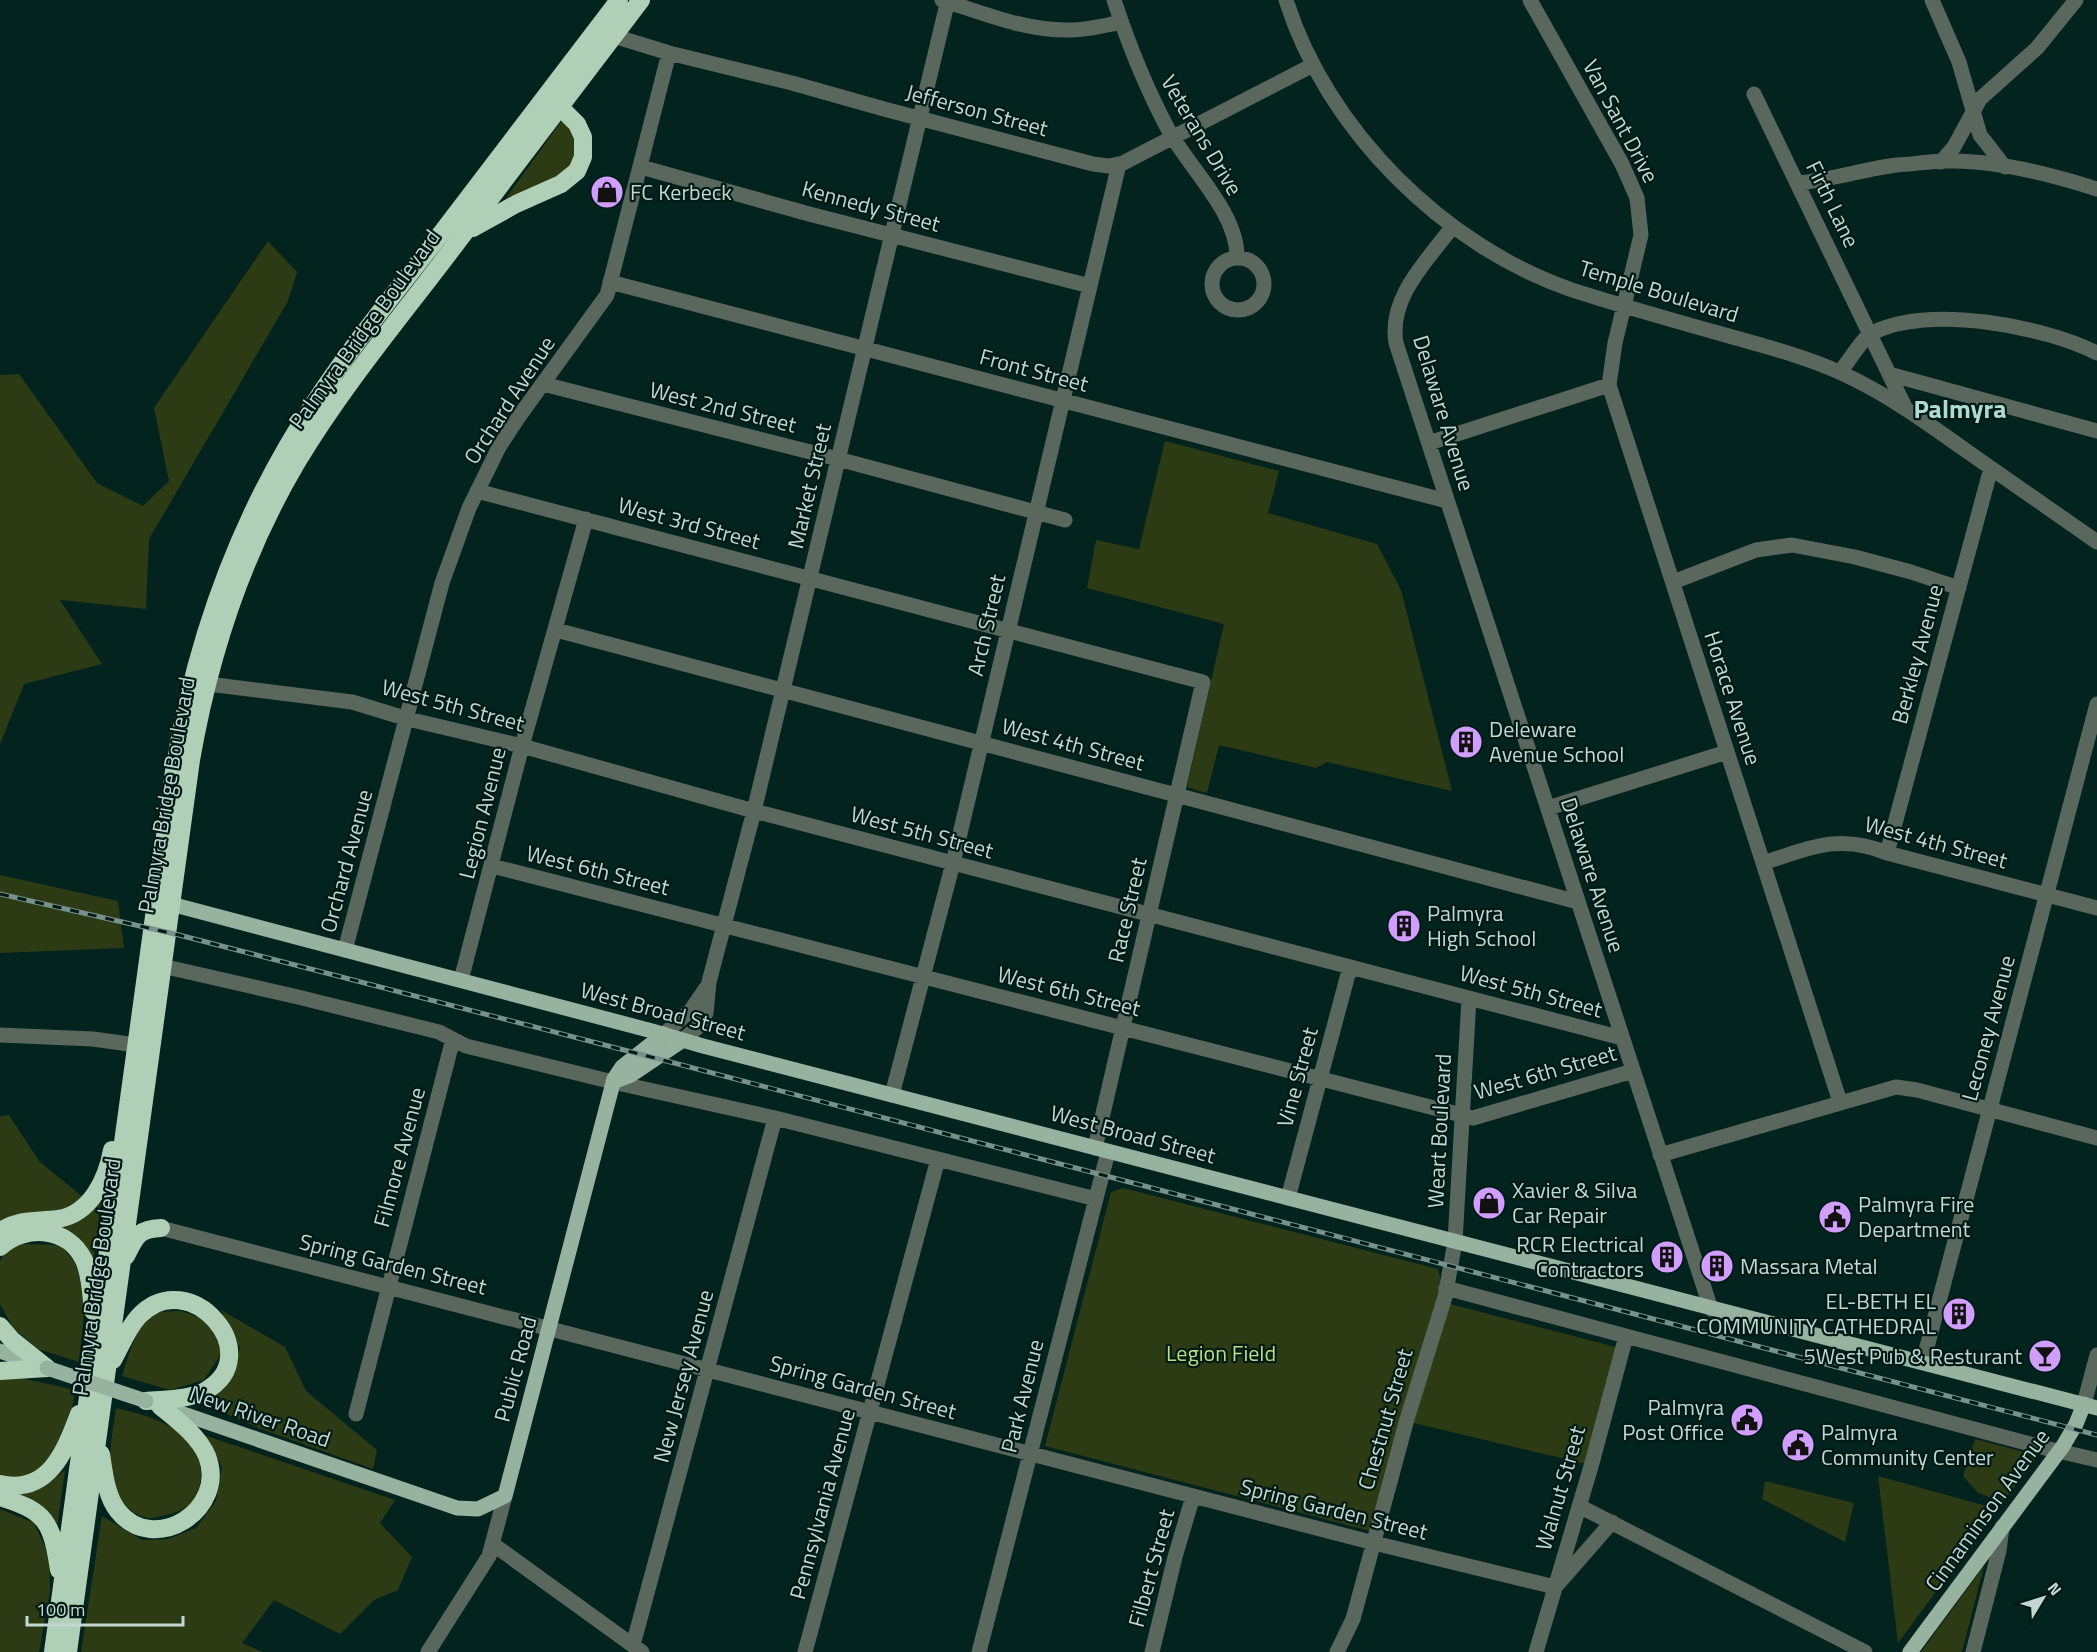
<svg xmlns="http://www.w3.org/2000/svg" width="2097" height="1652" viewBox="0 0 2097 1652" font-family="'Titillium Web',sans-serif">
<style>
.green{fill:#2c3b14}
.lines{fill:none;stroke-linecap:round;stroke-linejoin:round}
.minor{stroke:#5a675d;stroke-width:15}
.major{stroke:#97b29e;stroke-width:15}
.highway{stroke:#afd0b7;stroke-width:18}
.rail-casing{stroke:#77918c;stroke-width:5}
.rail{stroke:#001a15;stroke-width:3;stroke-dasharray:9;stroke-linecap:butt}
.major-bridge{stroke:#97b29e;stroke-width:15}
.labels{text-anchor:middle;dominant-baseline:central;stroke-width:4.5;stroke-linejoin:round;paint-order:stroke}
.street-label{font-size:22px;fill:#c3d8d3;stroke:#001a15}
.poi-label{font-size:22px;fill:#c3d8d3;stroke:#001a15;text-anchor:start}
.park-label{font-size:22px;fill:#bcdf88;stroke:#001a15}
.quarter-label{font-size:26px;font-weight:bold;fill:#afdcd1;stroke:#001a15}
</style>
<rect width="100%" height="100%" fill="#03231e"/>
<!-- green -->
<path class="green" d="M563,119C567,125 574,133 575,140C583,179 534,187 506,198Z
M268,241L297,272L288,301L149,539L146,609L60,600L102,664L24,684L0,744V375L19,374L97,483L143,506L169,481L154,408Z
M1165,441L1279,471L1268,513L1377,544L1401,590L1452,791L1327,762L1316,768L1219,745L1207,793L1187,787L1224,624L1087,588L1096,540L1139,549Z
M0,875L118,901L124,948L0,953Z
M9,1115L39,1161L84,1198L72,1206L49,1213H25L0,1220V1116Z
M1123,1188L1438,1269L1446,1303L1616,1347L1586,1464L1401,1420L1370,1531L1045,1446L1111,1192Z
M101,1201L93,1266C83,1240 79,1235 52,1225C72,1221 88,1217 101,1201Z
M21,1244L60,1245L75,1262L86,1294L79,1362L38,1349L13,1328L0,1304V1261L4,1254Z
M221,1310L285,1347L306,1391L377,1450L373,1469L258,1428L200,1402L231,1377L240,1348Z
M181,1311C211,1320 214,1324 221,1354L204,1380L170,1390L122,1376C129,1355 137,1318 161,1312C167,1311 175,1311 181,1311Z
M12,1376L75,1390C71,1423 60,1468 23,1477C16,1478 7,1476 0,1476V1380Z
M116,1408C151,1416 202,1430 201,1475C200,1484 200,1493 193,1501C186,1509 176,1513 166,1515C160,1516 153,1519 148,1518C130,1515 116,1498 112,1481C107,1457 113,1431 116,1408Z
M204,1435L395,1500L380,1523L412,1557L398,1590L374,1600L340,1634L274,1600L242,1643L263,1652H81L102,1516L142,1540L168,1539L196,1528L216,1501L222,1467Z
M1975,1439L2028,1453L2035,1460L2003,1502L1978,1493L1963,1476Z
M65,1470L57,1528L15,1494L43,1487Z
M1878,1476L1997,1509L1898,1643Z
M1765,1481L1854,1503L1845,1542L1762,1499Z
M0,1509L34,1523L49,1555L50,1591L39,1652H0Z
M1984,1566L1962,1652H1921Z"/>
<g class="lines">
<!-- minor -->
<path class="minor" d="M942,0C983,13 1026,31 1070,30C1087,30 1104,26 1121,22
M1114,0C1129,46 1146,88 1169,131C1190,169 1238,213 1237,258
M1286,0C1327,130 1444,246 1572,290C1628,308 1686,324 1743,340C1775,349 1808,358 1839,372C1886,393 1926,422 1968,452C2011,482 2054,512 2097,542
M1530,0L1622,164L1637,198L1641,235L1615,343L1609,385L1840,1102
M1932,0L1959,62L1980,135L2005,167
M614,36L669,53L792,83L884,109L1093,164L1109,166L1123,163L1313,65
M1754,94L1905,407
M1941,162L1954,147L1980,99L2037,48L2076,0
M641,167L809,214L1090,286
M1798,183C1832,180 1864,169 1897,165C1914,164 1931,161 1948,161C1994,160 2053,175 2097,189
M1453,226C1428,260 1388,297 1396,343L1711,1309
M1212 284a26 26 0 1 1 52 0a26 26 0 1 1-52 0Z
M610,282L1447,501
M1840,372C1848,363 1862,338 1872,333C1929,304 2043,326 2097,353
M1889,374L2097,431
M543,384L838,459L1065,520
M1429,443L1609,385
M477,491L1203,682L1095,1148
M1673,582L1756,550L1792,545L1855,557L1911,572L1959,588
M556,630L1578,902
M208,684L352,702L408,719L522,746L754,811L1622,1038
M1548,808L1727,752
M1887,853L1991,468
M1763,863C1810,848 1839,833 1887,853L2097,908
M492,866L1473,1118L1633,1071
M345,950L442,583L469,508L499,447L520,415L607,295L669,53
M162,966L298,997L439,1032L466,1046L613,1082L775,1118L1096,1199
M461,980L522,746L586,519
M664,1034L691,1010L706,988
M0,1035L93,1039L136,1045
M683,1040L698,1027L706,1013L709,982L754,811L948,0
M892,1095L953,863L1119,164
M1660,1155L1896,1087L1917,1090L2097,1138
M1288,1198L1350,967
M161,1228L1374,1543L1555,1587
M1446,1288L2045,1448L2097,1460
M1923,1362L2097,704
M2084,1404L2097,1355
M356,1414L453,1039
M1579,1506L1865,1652
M494,1545L642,1652
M1557,1585L1612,1522
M633,1645L775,1118
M428,1652L489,1556L505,1496
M805,1652L938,1159
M979,1652L1108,1152
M1152,1652L1175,1557L1193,1496
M1337,1652L1353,1619L1407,1419L1445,1297L1455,1242L1469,998
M1536,1652L1592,1463L1626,1336
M1973,1652L1999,1551L2002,1527"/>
<!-- major -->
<path class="major" d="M171,904L652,1031L703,1046L2097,1408
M613,1082L631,1075L683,1040
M0,1351L40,1365
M166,1408L457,1508L478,1509L505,1496L614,1079L622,1067L664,1034
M1910,1652L2063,1446L2076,1424L2084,1404"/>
<!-- highway -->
<path class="highway" d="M473,228L516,204L561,184L577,171L583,157V137L577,124L560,107
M0,1231C22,1218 35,1222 58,1219C91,1214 107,1178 112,1150
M0,1247C26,1224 68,1227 84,1260C91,1276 91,1294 93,1311
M126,1256C136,1236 138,1229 161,1228
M0,1326L12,1340L47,1368
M113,1360C121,1346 127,1329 139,1316C189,1263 270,1355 205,1391C188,1400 165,1399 146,1401
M0,1371L47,1368
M101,1454C104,1473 106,1496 118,1511C154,1556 228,1510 207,1456C198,1435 177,1420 160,1406
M0,1484C49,1495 65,1451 79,1414
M0,1497C46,1511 52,1522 59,1570
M53,1652L174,771C195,641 240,516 313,405C352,345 399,288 443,231C502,154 560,77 619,0
M68,1652L191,760C209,657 243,553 297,462C342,387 399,319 452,249C515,166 578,83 641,0"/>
<defs>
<path id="rail" d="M0,894L179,935L655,1058L2097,1435"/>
</defs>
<!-- rail casing -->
<use href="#rail" class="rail-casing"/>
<!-- rail -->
<use href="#rail" class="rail"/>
<!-- major-bridge -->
<path class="major-bridge" d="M47,1368L146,1401"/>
</g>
<!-- icons -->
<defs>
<symbol id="shop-disc" viewBox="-11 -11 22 22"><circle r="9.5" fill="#d19dfe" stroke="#001a15"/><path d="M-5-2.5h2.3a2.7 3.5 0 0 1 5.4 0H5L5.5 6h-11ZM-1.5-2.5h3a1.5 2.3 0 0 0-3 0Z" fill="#111"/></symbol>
<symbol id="building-disc" viewBox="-11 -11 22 22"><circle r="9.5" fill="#d19dfe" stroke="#001a15"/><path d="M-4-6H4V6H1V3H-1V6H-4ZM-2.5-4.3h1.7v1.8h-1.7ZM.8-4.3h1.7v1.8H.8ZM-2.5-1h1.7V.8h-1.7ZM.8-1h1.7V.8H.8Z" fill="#111"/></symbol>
<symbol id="civic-disc" viewBox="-11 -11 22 22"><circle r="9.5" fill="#d19dfe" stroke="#001a15"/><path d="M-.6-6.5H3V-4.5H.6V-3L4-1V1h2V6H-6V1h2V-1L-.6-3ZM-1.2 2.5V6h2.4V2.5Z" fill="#111"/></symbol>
<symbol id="bar-disc" viewBox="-11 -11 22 22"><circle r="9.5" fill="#d19dfe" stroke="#001a15"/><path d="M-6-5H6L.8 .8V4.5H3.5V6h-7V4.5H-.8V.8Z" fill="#111"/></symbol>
</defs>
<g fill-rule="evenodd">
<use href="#shop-disc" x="588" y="173" width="38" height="38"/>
<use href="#building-disc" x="1447" y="723" width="38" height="38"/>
<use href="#building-disc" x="1385" y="907" width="38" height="38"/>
<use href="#shop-disc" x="1470" y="1184" width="38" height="38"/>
<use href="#civic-disc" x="1816" y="1198" width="38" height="38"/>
<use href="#building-disc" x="1648" y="1238" width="38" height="38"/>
<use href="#building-disc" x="1698" y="1247" width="38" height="38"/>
<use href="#building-disc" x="1940" y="1295" width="38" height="38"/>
<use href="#bar-disc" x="2026" y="1337" width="38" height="38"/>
<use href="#civic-disc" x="1728" y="1401" width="38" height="38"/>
<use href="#civic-disc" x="1779" y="1426" width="38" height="38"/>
</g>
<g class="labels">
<!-- street labels -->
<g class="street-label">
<text transform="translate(977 110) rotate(15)">Jefferson Street</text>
<text transform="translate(1621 121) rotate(62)">Van Sant Drive</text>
<text transform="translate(1202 135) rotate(59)">Veterans Drive</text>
<text transform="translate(1833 204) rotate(64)">Firth Lane</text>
<text transform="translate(871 206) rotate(15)">Kennedy Street</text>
<text transform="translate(1659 291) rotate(17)">Temple Boulevard</text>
<text transform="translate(364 329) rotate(-54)">Palmyra Bridge Boulevard</text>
<text transform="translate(1034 370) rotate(15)">Front Street</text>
<text transform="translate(509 400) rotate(-57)">Orchard Avenue</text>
<text transform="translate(723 407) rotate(14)">West 2nd Street</text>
<text transform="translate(1444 413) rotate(73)">Delaware Avenue</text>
<text transform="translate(809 486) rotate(-77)">Market Street</text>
<text transform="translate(689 523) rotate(15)">West 3rd Street</text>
<text transform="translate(986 625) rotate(-77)">Arch Street</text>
<text transform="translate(1917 654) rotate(-75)">Berkley Avenue</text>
<text transform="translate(1733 698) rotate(72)">Horace Avenue</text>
<text transform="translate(453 705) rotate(15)">West 5th Street</text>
<text transform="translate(1073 744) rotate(15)">West 4th Street</text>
<text transform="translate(166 795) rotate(-80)">Palmyra Bridge Boulevard</text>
<text transform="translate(482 813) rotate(-76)">Legion Avenue</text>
<text transform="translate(922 832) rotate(15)">West 5th Street</text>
<text transform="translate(1936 842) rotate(15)">West 4th Street</text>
<text transform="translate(346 861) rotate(-75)">Orchard Avenue</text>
<text transform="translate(598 870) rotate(14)">West 6th Street</text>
<text transform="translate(1593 875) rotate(72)">Delaware Avenue</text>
<text transform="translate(1127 910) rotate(-77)">Race Street</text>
<text transform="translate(1069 991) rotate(14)">West 6th Street</text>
<text transform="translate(1531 991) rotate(15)">West 5th Street</text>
<text transform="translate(663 1011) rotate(15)">West Broad Street</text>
<text transform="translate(1988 1028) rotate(-75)">Leconey Avenue</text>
<text transform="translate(1545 1072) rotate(-16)">West 6th Street</text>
<text transform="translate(1297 1077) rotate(-75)">Vine Street</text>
<text transform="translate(1439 1131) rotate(-87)">Weart Boulevard</text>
<text transform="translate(1133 1134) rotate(15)">West Broad Street</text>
<text transform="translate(399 1157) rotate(-75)">Filmore Avenue</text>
<text transform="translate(393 1264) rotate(14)">Spring Garden Street</text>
<text transform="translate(96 1277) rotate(-82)">Palmyra Bridge Boulevard</text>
<text transform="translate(515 1369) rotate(-75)">Public Road</text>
<text transform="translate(683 1376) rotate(-75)">New Jersey Avenue</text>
<text transform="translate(863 1387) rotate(15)">Spring Garden Street</text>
<text transform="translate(1022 1396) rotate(-76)">Park Avenue</text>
<text transform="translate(260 1416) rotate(19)">New River Road</text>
<text transform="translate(1385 1419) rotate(-74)">Chestnut Street</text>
<text transform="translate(1560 1488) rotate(-74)">Walnut Street</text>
<text transform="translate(822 1504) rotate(-75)">Pennsylvania Avenue</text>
<text transform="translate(1334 1509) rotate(14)">Spring Garden Street</text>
<text transform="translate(1987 1510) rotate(-54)">Cinnaminson Avenue</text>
<text transform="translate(1151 1568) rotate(-75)">Filbert Street</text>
</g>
<!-- poi labels -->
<g class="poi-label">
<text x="630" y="192">FC Kerbeck</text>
<text x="1489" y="729">Deleware<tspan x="1489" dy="25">Avenue School</tspan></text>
<text x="1427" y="913">Palmyra<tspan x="1427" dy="25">High School</tspan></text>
<text x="1512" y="1190">Xavier &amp; Silva<tspan x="1512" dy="25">Car Repair</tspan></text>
<text x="1858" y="1204">Palmyra Fire<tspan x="1858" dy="25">Department</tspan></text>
<text x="1644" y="1244" text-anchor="end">RCR Electrical<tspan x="1644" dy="25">Contractors</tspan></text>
<text x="1740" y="1266">Massara Metal</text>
<text x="1936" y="1301" text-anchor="end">EL-BETH EL<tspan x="1936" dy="25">COMMUNITY CATHEDRAL</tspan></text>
<text x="2022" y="1356" text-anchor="end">5West Pub &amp; Resturant</text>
<text x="1724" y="1407" text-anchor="end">Palmyra<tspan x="1724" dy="25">Post Office</tspan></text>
<text x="1821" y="1432">Palmyra<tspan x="1821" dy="25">Community Center</tspan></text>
</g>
<!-- park labels -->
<g class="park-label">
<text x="1221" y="1353">Legion Field</text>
</g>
<!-- quarter labels -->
<g class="quarter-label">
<text x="1960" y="408">Palmyra</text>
</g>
</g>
<!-- north arrow -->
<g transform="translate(2043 1598) rotate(52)" stroke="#001a15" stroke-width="4.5" paint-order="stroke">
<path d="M0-4.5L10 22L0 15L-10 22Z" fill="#c3d8d3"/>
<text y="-9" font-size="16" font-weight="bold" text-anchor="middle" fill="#c3d8d3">N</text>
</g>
<!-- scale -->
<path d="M27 1616v9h156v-9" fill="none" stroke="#c3d8d3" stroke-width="3"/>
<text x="36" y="1616" font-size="18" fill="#c3d8d3" stroke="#001a15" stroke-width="4.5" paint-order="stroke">100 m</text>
</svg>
